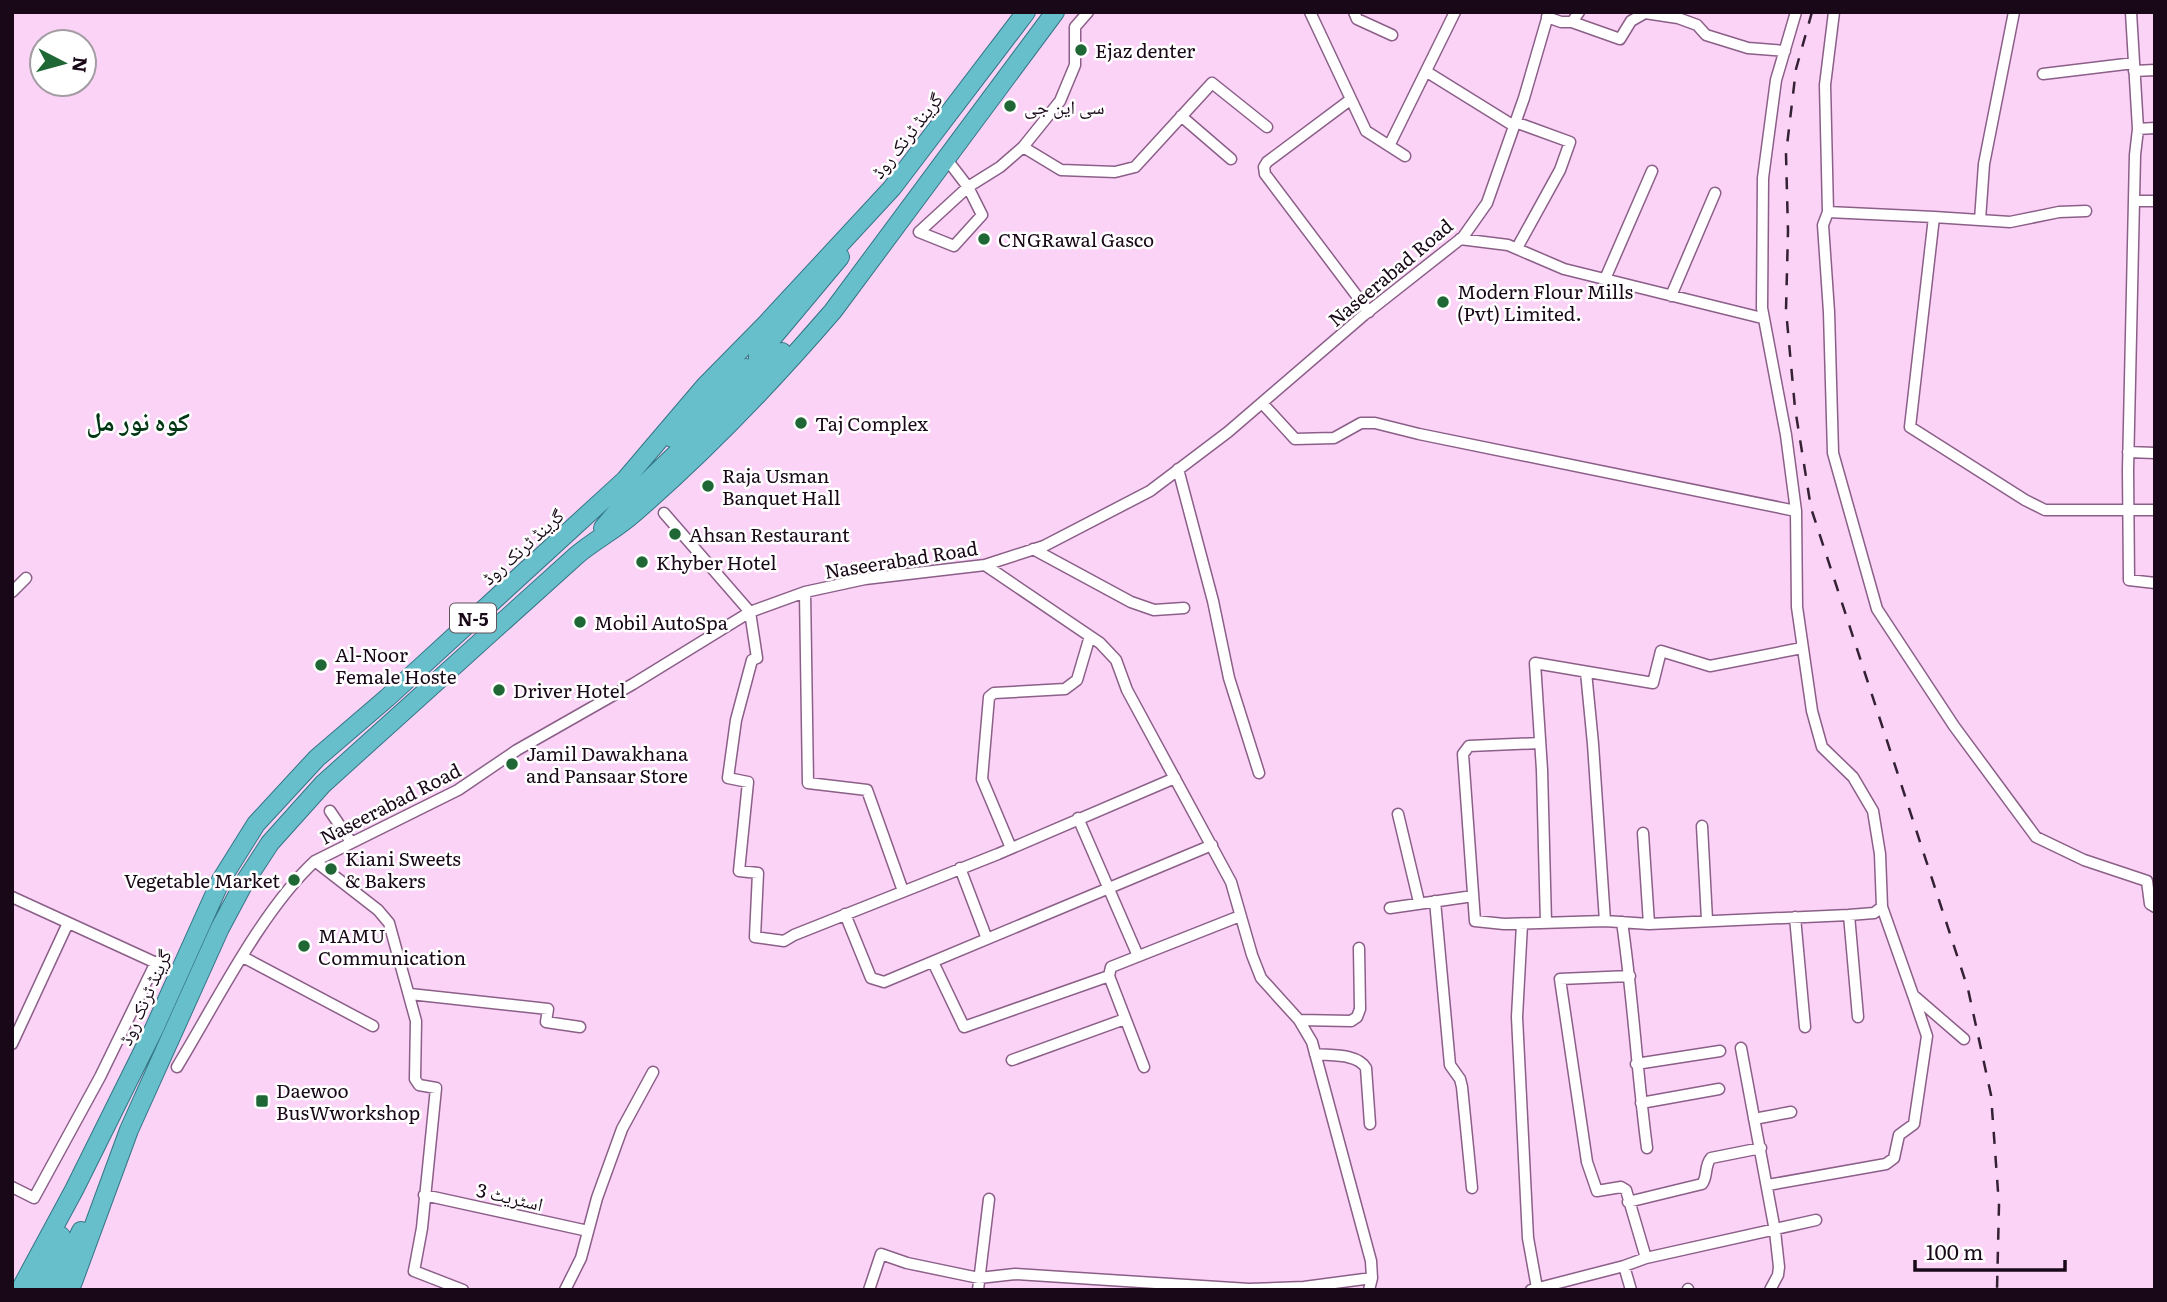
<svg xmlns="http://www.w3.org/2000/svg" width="2167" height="1302" viewBox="0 0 2167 1302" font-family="Literata,'Noto Naskh Arabic',serif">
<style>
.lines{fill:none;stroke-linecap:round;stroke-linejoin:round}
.minor-casing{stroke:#8b5f88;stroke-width:13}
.trunk-casing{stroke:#347585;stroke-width:20}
.minor{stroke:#fff;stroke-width:10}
.trunk{stroke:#68bfcc;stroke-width:18}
.rail{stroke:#352134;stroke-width:2.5;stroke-dasharray:12 12;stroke-linecap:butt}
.poi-dot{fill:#1f6734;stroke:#fff;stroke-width:2.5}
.labels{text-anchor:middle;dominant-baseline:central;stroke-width:5;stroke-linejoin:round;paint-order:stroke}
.shield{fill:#fff;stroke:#5e525d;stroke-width:2}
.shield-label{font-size:18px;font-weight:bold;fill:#190818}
.poi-label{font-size:19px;fill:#190818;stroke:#fff;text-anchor:start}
.street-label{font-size:19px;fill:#190818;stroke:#fff}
.district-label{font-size:26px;font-weight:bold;fill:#023715;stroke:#fff}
</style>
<rect width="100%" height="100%" fill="#fbd3f7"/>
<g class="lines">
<defs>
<path id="minor" d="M1310,12L1366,131L1405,156
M1354,12L1357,19L1392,35
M1796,12L1776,80L1763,178L1762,308L1786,435L1796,511L1797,607L1812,711L1822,747L1853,777L1873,811L1880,854L1882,907L1913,995L1964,1039
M1834,12L1825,85L1828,212L1823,225L1829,312L1833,453L1877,609L1954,726L2036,837L2084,860L2147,881L2150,904L2155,907
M2131,12L2138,129L2135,155L2128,470L2129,580L2155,583
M1547,17L1561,22H1572L1579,12
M1572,22L1620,39L1631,21L1645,13L1678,18L1697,25L1706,35L1748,48L1785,51
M2134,71L2155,70
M1427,72L1514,126
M2043,74L2134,63
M1350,100L1267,162L1264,167L1265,174L1369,312
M1181,116L1231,159
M1515,122L1570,142L1560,170L1517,248
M2138,129L2155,128
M1389,146L1455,12
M1023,147L1061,170L1115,172L1135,167L1212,83L1267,127
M945,157L968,187L982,215L954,246L919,232L968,187L1000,167L1023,147L1060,101L1075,65V27L1088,12
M2134,201H2155
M1828,212L1934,217L1910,427L2025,500L2045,510H2155
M1934,217L2010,222L2059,212L2086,211
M1980,220L1984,164L2014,12
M1460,239L1508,245L1564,269L1762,318
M1605,279L1652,171
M1671,296L1715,193
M1262,403L1295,439L1334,438L1361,423H1375L1419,434L1796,511
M2128,452L2155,453
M1178,469L1213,601L1229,678L1259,773
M664,513L750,612L757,658L752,660L736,720L728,778L748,782L739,871L758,873L755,937L784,941L794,935L998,854L1175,778
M1033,549L1131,602L1154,610L1184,608
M985,565L1100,643L1116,660L1127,690L1231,882L1252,955L1261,978L1299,1020L1312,1042L1371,1261L1372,1278L1369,1290
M12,592L26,578
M805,592L808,783L867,790L903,891
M1586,672L1593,744L1605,921
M1540,743L1469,746L1463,754L1475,921L1504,924L1605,921L1649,924L1849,915L1874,913L1882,907
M330,811L351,842
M1398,814L1419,902
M1078,818L1138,956
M1702,826L1707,920
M1643,833L1649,924
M1011,848L982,779L989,697L994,693L1065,689L1077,680L1090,636
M315,861L378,910L389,923L416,1021L415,1079L419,1085L436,1088L422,1228L414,1271L463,1290
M960,868L987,939
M12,897L178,973
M1435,901L1450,1065L1460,1079L1462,1087L1472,1188
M1390,908L1473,896
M845,914L871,978L884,982L1212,845
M1849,915L1858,1017
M1795,917L1805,1027
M1622,922C1633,997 1637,1073 1647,1148
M1546,923L1542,770L1535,663L1653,683L1661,651L1710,666L1802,648
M1522,924L1517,1017L1528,1238L1537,1288
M243,957L373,1026
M933,962L964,1027L1109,976
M1630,976L1560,979L1587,1162L1597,1191L1621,1187L1626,1190L1646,1258
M410,994L548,1009L546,1022L580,1027
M1299,1020L1351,1021L1357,1017L1360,1009L1359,948
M12,1044L68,923
M1741,1048L1775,1231L1779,1267L1778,1275L1770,1290
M1315,1054C1330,1056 1357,1053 1366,1068L1370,1124
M1012,1060L1125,1019
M1636,1064L1720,1051
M177,1067C216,1003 261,911 315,861L458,790L517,750L633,684L750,612L805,592L865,579L985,565L1044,546L1150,491L1228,432L1364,315L1463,237L1487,203L1524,98L1549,12
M1144,1067L1109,976L1111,967L1240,916
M1641,1103L1719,1089
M1754,1119L1791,1112
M1768,1185L1886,1164L1894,1158L1899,1135L1914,1124L1927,1036L1913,995
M12,1187L34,1198L100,1077L156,962
M424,1195L588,1231
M1628,1202L1702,1184C1708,1177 1704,1166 1711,1158L1761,1148
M1624,1266L1631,1290
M1688,1289V1290
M565,1290L581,1258L597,1198L622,1129L653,1072
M869,1290L881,1254L907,1263L979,1278L1015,1274L1249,1289L1304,1287L1372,1278
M978,1290L989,1199
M1531,1290L1624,1266L1646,1258L1816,1220"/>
<path id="trunk" d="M782,352L768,367H762L758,360V355L840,257
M603,528L620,508L732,400L756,379L755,370L746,368L672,438
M20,1290L74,1190L154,1029L221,880L256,824L317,758L387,698L625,480L705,386L766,324L892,188L1026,12
M36,1290L61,1236
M53,1290L81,1231
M70,1290L129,1130L220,928L244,883L270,843L323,784L577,555C595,540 616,529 633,514C705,452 771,383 833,311L1055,12"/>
</defs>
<!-- minor casing -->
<use href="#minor" class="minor-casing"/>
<!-- trunk casing -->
<use href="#trunk" class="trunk-casing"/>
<!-- minor -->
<use href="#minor" class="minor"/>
<!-- trunk -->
<use href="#trunk" class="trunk"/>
<!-- rail -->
<path class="rail" d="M1812,12L1796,69L1786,154L1788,231L1786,310L1795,408L1811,508L1968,989L1991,1095L1999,1205L1997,1290"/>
</g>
<!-- markers -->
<g class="poi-dot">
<circle cx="1081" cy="50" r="7"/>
<circle cx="1010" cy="106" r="7"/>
<circle cx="984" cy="239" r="7"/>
<circle cx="1443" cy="302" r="7"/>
<circle cx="801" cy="423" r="7"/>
<circle cx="708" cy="486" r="7"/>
<circle cx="675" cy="534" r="7"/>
<circle cx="642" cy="562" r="7"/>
<circle cx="580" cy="622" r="7"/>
<circle cx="321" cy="665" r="7"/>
<circle cx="499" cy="690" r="7"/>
<circle cx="512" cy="764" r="7"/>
<circle cx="331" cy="869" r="7"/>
<circle cx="294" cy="880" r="7"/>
<circle cx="304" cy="946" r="7"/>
<rect x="255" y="1094" width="14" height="14" rx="3.5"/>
</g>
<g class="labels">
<!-- shield labels -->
<rect class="shield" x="450" y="603.5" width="46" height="29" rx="5"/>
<g class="shield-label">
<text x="473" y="618">N-5</text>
</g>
<!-- poi labels -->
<g class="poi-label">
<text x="1095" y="50">Ejaz denter</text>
<text x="1024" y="106">سی این جی</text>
<text x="998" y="239">CNGRawal Gasco</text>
<text x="1457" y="291">Modern Flour Mills<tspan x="1457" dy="22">(Pvt) Limited.</tspan></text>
<text x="815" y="423">Taj Complex</text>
<text x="722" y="475">Raja Usman<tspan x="722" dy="22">Banquet Hall</tspan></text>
<text x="689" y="534">Ahsan Restaurant</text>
<text x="656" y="562">Khyber Hotel</text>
<text x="594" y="622">Mobil AutoSpa</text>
<text x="335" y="654">Al-Noor<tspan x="335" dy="22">Female Hoste</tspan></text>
<text x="513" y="690">Driver Hotel</text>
<text x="526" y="753">Jamil Dawakhana<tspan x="526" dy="22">and Pansaar Store</tspan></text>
<text x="345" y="858">Kiani Sweets<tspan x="345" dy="22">&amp; Bakers</tspan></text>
<text x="280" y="880" text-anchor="end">Vegetable Market</text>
<text x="318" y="935">MAMU<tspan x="318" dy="22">Communication</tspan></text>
<text x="276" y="1090">Daewoo<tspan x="276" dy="22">BusWworkshop</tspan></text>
</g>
<!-- street labels -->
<g class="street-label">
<text transform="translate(906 135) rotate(-52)">گرینڈ ٹرنک روڈ</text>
<text transform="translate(1390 272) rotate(-40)">Naseerabad Road</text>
<text transform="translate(522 546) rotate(-42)">گرینڈ ٹرنک روڈ</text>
<text transform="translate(901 559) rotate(-9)">Naseerabad Road</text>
<text transform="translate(390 803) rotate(-27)">Naseerabad Road</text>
<text transform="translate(144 997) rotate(-66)">گرینڈ ٹرنک روڈ</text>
<text transform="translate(510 1196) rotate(13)">اسٹریٹ 3</text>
</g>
<!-- district labels -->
<g class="district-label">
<text x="138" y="419">کوہ نور مل</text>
</g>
</g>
<!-- border -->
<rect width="2167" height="1302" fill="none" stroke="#190818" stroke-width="28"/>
<!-- north arrow -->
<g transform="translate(63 63) rotate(96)"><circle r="33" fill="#ffffff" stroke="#a39ca3" stroke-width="2"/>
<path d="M0-5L12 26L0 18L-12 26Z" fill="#1f6734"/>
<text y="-10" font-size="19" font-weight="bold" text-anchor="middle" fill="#190818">N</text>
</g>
<!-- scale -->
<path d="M1915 1260v10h150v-10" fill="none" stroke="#190818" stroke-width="3.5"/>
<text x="1926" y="1260" font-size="21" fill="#190818" stroke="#ffffff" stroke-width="5" paint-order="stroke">100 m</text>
</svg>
